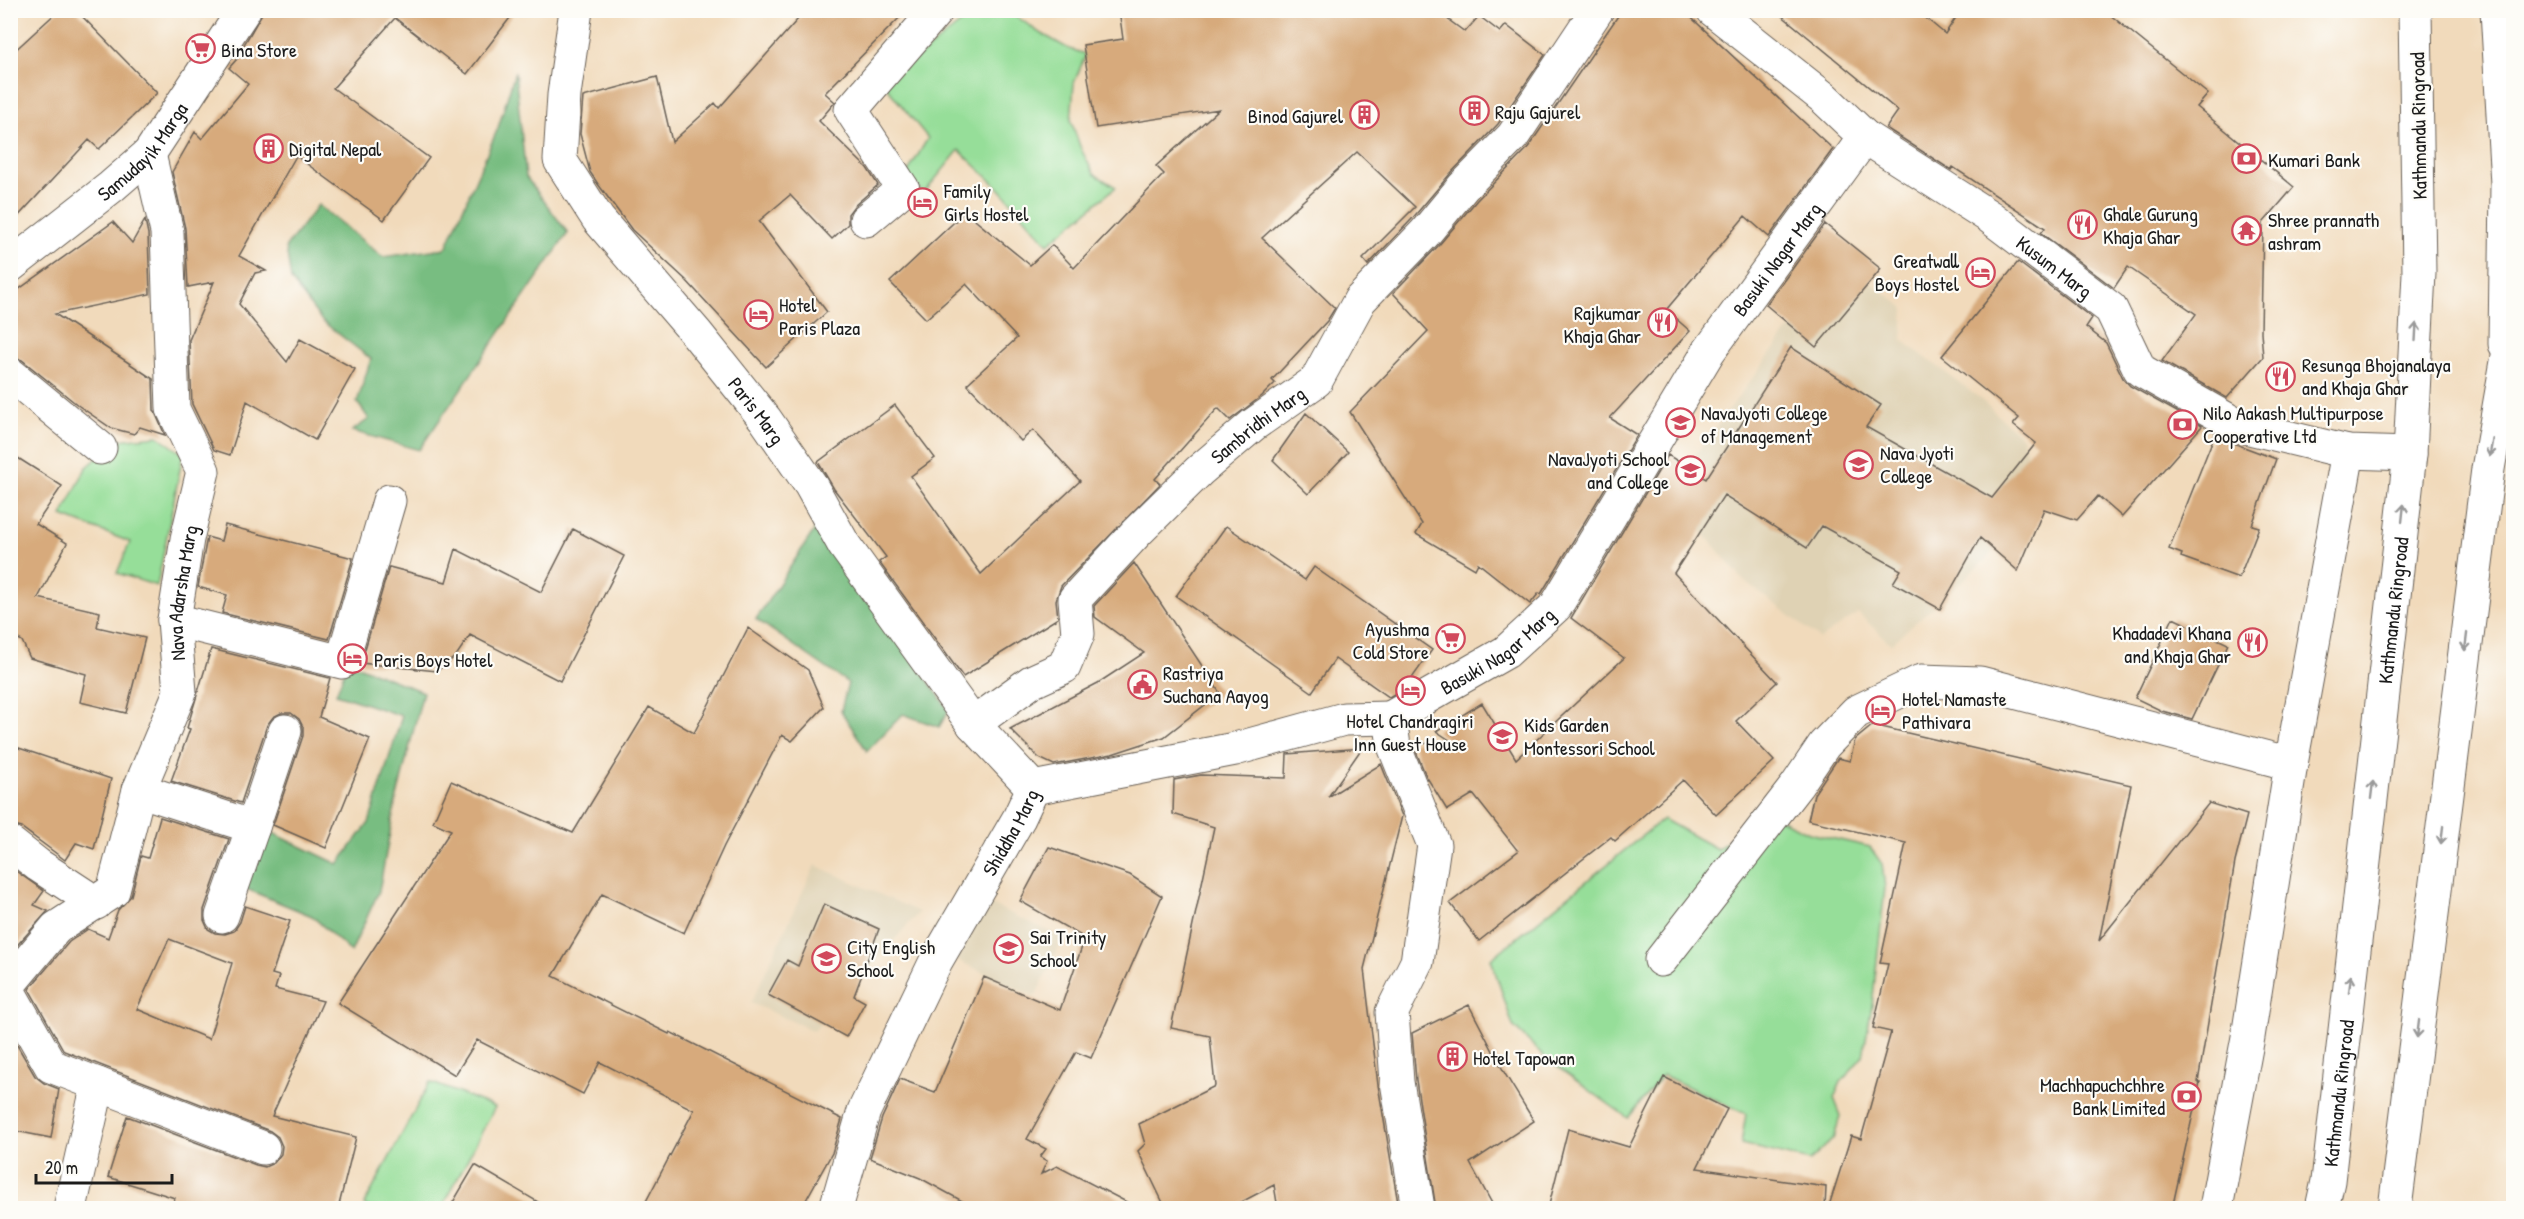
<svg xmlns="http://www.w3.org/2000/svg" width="2524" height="1219" viewBox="0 0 2524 1219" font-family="'Patrick Hand',sans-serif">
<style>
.built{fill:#dfd2b4}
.green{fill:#96de99;stroke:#597d5a;stroke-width:1.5}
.forest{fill:#78bd81;stroke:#4a6c4e;stroke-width:1.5}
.building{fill:#d7aa7c;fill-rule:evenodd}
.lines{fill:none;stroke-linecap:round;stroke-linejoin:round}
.minor-casing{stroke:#675e54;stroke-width:35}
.trunk-casing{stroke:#675e54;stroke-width:35}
.minor{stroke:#fff;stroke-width:33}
.trunk{stroke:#fff;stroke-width:33}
.oneway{stroke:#999}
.labels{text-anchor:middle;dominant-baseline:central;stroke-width:4.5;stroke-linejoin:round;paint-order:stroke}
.poi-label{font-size:20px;fill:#1c1c1c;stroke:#fdfcf7;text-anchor:start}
.street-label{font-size:20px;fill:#1c1c1c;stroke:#fdfcf7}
</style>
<rect width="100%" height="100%" fill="#fdfcf7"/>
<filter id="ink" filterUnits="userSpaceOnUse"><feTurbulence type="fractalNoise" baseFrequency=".0167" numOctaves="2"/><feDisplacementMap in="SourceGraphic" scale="12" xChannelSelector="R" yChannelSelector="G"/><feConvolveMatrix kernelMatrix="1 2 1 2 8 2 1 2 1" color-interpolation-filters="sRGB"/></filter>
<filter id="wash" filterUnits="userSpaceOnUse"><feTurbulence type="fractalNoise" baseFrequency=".008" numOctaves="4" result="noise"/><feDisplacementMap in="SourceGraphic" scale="24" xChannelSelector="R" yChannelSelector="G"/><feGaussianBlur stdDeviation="1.35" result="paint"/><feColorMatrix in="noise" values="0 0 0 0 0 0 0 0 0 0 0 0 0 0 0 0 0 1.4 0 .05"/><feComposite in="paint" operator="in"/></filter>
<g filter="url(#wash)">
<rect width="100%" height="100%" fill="#f1dabb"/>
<!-- built -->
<path class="built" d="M1838,260L1904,307L1902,340L1977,396L2023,438L2039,504L1979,566L1891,644L1858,613L1820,639L1742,579L1668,491L1799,316Z
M815,865L919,912L814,1031L751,1003Z
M982,900L1063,938L1035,997L955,959Z"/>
<!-- green -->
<path class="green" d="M976,11H1009L1037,31L1069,49L1086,54L1074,83L1071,121L1081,149L1094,174L1116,187L1048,244L1000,189L959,150L924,193L905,177L928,138L884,84Z
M158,436L183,454L157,586L117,573L130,542L62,516L86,468L118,440Z
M1767,813L1809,833L1870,847L1882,864L1885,888L1872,1006L1863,1056L1841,1082L1834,1098L1841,1116L1833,1139L1810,1161L1741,1144L1746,1114L1663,1075L1628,1118L1549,1061L1513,1026L1491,959L1663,819L1717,849Z
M430,1082L495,1107L442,1208H370L364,1205Z"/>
<!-- forest -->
<path class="forest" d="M515,72L526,177L568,233L419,450L352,431L369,419L357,402L371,359L322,321L291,280L286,247L318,205L383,257L446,248L498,128Z
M817,526L949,710L939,727L903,714L867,751L841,711L848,683L756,619Z
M348,662L423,692L395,805L379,891L351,952L312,916L244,888L271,832L338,864L369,823L402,716L336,694Z"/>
<g id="blocks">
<!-- building -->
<path class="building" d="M59,10H76L157,93L99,149L89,140L10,225V55Z
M264,10H516L467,74L395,18L333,88L429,158L384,220L296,156L239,256L266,271L255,273L239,304L287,362L300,339L355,369L315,440L247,401L230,455L214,450L192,404L189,340L214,282L188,287L185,228L172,172L195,132L202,139L248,84L229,68L243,52L241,50Z
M806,10H907L825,93L835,102L819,121L867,168L878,185L854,206L848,214V224L832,239L790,195L759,221L827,312L766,367L686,280L632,230L598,184L590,172L580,134L583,97L657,77L672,142L715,103L719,108Z
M1119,10H1435L1465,32L1479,16L1500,32L1506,25L1545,55L1498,124L1450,174L1411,220L1368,265L1363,259L1415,207L1357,152L1262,238L1335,308L1327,321L1272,380L1275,383L1262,396L1230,420L1218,408L1155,479L1160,484L1061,586L1056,600L1058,618L963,677L879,562L886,557L834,489L818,462L895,405L935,458L911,476L981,574L1080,481L1033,430L1021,441L967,384L1017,338L966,284L926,319L890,282L965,212L1030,265L1052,245L1074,268L1164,174L1156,166L1219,109L1096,128L1083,45L1123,39Z
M1622,10H1683L1833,149L1769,237L1745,216L1666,310L1690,331L1610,418L1637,435L1541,594L1539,593L1530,604L1478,563L1475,569L1416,534L1422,524L1350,412L1428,331L1393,293L1439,245L1477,200L1527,149Z
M1775,10H1916L1945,34L1961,10H2104L2208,94L2197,107L2294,187L2263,223L2261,332L2263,357L2227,398L2162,361L2196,314L2128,267L2114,288L2041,233L2045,228L1953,167L1951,170L1886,128L1898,111Z
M145,220L148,234L150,294L55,314L153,379L154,410L165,435L140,427L134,434L111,428L79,406L22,360L10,356V284L19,289L113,222L132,243Z
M1825,224L1881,269L1816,347L1766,305Z
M2018,262L2092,318L2086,327L2106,343L2123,378L2130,386L2202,426L2122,517L2098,496L2077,520L2044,509L2018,571L1980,538L1940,609L1893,583L1901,570L1822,526L1807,548L1724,495L1674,573L1777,682L1736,721L1774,761L1716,815L1683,780L1615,841L1611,837L1479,941L1450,903L1518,851L1473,794L1447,810L1426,776L1413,744L1420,740V744L1451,741L1436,731L1482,703L1516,759L1624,658L1571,618L1668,455L1706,479L1791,347L1881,405L1866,427L1992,498L2036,443L2013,425L2019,418L1942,356Z
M1306,413L1348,452L1308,494L1273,460Z
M2215,434L2228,441L2276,459L2252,525L2259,527L2239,578L2181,557L2182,554L2169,549Z
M10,453L62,486L36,524L67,543L38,598L100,612L97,627L145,638L126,713L80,702L86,674L30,658L22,641L17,638L10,652Z
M225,525L353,558L329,639L222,613L227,595L198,587L207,537L221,541Z
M1226,526L1305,580L1314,567L1432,650L1405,688L1389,697L1335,659L1312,692L1176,596Z
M573,529L624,556L560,681L470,635L456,656L437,671L361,663L389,567L446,582L456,549L541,592Z
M1134,563L1220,693L1164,737L1112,754L1054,765L1039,758L1010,729L1098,683L1144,653L1095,617L1094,606Z
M2173,618L2228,644L2192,719L2162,711L2135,698Z
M748,628L808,670L824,707L792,741L782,735L724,846L684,933L602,894L553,976L669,1034L670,1032L842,1119L832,1153L801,1209H642L694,1110L600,1062L583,1094L477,1040L455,1075L338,1003L451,830L433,822L451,781L573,833L649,707L694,733Z
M211,649L330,678L319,717L370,739L326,848L273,825L303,736V727L299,719L291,713H281L273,717L267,725L241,803L171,781L190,729L187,728Z
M1873,725L2131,785L2099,941L2209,803L2247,815L2235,862L2198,1082H2200L2172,1209H1828L1851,1136L1861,1139L1891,1032L1873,1028L1888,964L1880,963L1906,843L1808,820L1814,794L1838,758L1850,761L1855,740Z
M10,745L111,779L94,849L76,843L65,860L22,828L10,825Z
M1362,748L1328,797L1381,764L1402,816L1364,969L1378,1085L1399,1209H1278L1274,1185L1228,1209H1166L1138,1151L1145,1144L1139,1124L1215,1086L1210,1036L1171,1028L1214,827L1173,814L1174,780L1201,775L1286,778L1287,754Z
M160,817L229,839L204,910V920L208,929L215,933L225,934L234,931L240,922L245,906L290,921L272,974L279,976L275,989L323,1001L272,1116L356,1137L338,1209H171L175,1198L108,1177L127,1116L256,1165L265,1167L274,1163L281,1154L282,1146L278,1137L270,1131L64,1051L29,989L69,942L88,929L108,938L118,910L131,896L141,856L148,858ZM169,939L232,963L209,1039L137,1009Z
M1049,847L1130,875L1162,896L1091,1058L1076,1052L1027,1139L1046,1149L1040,1157L1047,1161L1041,1174L1057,1166L1140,1209H973L975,1208L920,1178L870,1158L882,1118L900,1079L935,1092L984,977L1060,1010L1085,938L1020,901Z
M10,867L44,891L34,905L48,911L10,953Z
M824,904L879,929L854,996L865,1002L846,1037L768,995L787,960L798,966Z
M1469,1005L1505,1074L1534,1121L1470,1163L1495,1209H1436L1416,1080L1412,1033Z
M10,1033L35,1076L44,1083L59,1089L51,1138L10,1130Z
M1664,1077L1727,1109L1697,1168L1826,1187L1825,1209H1548L1568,1129L1629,1147Z
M475,1165L550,1209H449Z"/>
</g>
</g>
<g filter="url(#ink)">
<use href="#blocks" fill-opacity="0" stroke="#675e54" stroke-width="1.5"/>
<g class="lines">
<defs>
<g id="minor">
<path id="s1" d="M576,10L564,95L560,160L598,219L697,334L765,419L810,484L844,545L973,724L1033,788"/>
<path id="s2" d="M1713,10L1824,98L1865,137L1990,217L2111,309L2140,370L2237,425L2348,452L2410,454"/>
<path d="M866,220L903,189L851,110L937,10"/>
<path id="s3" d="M10,266L111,187L149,154L244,10"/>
<path d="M10,374L100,448"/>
<path d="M174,620L342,662L389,501"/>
<path id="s4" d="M973,724L1031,682L1064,667L1078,634L1075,599L1137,532L1199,471L1253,425L1316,381L1360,300L1425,233L1463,187L1513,136L1597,10"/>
<path d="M139,790L253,827L285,731"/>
<path d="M10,843L38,865L96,903"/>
<path d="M222,916L253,827"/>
<path d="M1661,960L1797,785L1824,745L1856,712L1921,681L1980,683L2291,764"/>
<path id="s5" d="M10,983L56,928L113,891L139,790L180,692L174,620L187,539L203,471L173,409L167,232L149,154"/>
<path d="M10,994L51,1066L263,1148"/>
<path d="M70,1208L98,1084"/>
<path id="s6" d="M836,1208L864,1111L936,961L1019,818L1033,788L1235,749L1344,719L1390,718"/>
<path id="s7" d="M1418,1208L1397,1082L1392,1012L1417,962L1434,845L1394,746L1390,718L1506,652L1556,606L1709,351L1865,137"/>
<path d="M2216,1208L2248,1037L2291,764L2348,452"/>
</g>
<g id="trunk">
<path d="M2497,10L2507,184L2505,344"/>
<path id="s8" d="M2322,1208L2328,1181L2410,454L2419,273L2415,10"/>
<path d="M2395,1208L2488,469L2514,322"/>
</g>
</defs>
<!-- minor casing -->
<use href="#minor" class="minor-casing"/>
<!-- trunk casing -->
<use href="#trunk" class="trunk-casing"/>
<!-- minor -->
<use href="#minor" class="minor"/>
<!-- trunk -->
<use href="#trunk" class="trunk"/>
</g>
<!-- one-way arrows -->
<defs><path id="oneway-shaft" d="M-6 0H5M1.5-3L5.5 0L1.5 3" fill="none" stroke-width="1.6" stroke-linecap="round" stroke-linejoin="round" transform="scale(1.5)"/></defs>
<g class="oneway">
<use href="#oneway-shaft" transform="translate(2416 332) rotate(-87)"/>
<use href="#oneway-shaft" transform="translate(2491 448) rotate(100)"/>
<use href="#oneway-shaft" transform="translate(2403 513) rotate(-84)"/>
<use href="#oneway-shaft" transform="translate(2466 642) rotate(97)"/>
<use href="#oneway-shaft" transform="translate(2372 790) rotate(-83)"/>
<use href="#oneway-shaft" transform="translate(2442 835) rotate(97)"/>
<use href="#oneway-shaft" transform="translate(2350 984) rotate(-83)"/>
<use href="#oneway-shaft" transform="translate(2418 1029) rotate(97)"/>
</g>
</g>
<!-- icons -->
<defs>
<symbol id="supermarket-ring" viewBox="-11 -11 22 22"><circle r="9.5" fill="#fdfcf7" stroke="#d1495b" stroke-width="1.5"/><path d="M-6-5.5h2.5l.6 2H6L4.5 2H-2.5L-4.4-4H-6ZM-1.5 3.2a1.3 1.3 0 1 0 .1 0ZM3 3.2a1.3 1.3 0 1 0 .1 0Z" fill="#d1495b"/></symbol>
<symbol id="building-ring" viewBox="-11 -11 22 22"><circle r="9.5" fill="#fdfcf7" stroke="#d1495b" stroke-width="1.5"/><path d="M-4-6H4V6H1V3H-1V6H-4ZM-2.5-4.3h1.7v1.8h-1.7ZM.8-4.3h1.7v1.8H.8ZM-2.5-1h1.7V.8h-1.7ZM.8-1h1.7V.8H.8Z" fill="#d1495b"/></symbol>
<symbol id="bank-ring" viewBox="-11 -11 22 22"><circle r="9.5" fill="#fdfcf7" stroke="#d1495b" stroke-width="1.5"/><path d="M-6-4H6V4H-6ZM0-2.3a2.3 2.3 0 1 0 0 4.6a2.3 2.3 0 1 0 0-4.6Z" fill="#d1495b"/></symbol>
<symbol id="hotel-ring" viewBox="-11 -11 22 22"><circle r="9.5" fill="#fdfcf7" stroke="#d1495b" stroke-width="1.5"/><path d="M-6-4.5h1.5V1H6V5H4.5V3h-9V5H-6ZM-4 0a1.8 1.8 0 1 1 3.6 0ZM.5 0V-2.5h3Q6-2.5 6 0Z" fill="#d1495b"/></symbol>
<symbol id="restaurant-ring" viewBox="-11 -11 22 22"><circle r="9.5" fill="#fdfcf7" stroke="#d1495b" stroke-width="1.5"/><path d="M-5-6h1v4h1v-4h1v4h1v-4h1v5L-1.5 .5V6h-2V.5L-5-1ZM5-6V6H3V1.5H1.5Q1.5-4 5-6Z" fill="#d1495b"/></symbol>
<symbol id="temple-ring" viewBox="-11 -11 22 22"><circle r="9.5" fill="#fdfcf7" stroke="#d1495b" stroke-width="1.5"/><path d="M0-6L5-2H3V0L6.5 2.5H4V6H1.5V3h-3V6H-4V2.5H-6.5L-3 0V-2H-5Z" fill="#d1495b"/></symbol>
<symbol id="university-ring" viewBox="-11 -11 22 22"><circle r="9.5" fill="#fdfcf7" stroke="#d1495b" stroke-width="1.5"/><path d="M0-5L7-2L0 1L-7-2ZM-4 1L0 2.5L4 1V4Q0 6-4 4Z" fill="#d1495b"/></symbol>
<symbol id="school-ring" viewBox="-11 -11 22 22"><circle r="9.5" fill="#fdfcf7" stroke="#d1495b" stroke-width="1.5"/><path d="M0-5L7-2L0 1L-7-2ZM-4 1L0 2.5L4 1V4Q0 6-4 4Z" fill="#d1495b"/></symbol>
<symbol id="civic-ring" viewBox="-11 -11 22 22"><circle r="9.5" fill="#fdfcf7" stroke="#d1495b" stroke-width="1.5"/><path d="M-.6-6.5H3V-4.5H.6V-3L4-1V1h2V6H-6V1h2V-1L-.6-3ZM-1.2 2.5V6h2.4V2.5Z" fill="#d1495b"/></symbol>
</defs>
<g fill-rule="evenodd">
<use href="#supermarket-ring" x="184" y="32" width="33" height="33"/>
<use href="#building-ring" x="1458" y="94" width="33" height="33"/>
<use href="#building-ring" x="1348" y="98" width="33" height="33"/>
<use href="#building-ring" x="252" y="132" width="33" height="33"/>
<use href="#bank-ring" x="2230" y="142" width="33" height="33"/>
<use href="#hotel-ring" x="906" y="186" width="33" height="33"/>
<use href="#restaurant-ring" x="2066" y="208" width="33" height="33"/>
<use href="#temple-ring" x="2230" y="214" width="33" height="33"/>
<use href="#hotel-ring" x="1964" y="256" width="33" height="33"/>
<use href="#hotel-ring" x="742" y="298" width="33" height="33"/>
<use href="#restaurant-ring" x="1646" y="306" width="33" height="33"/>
<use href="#restaurant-ring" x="2264" y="360" width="33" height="33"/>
<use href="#university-ring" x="1664" y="406" width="33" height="33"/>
<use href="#bank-ring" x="2166" y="408" width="33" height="33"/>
<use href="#university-ring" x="1842" y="448" width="33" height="33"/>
<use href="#school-ring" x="1674" y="454" width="33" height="33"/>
<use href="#supermarket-ring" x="1434" y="622" width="33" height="33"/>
<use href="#restaurant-ring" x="2236" y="626" width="33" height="33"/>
<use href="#hotel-ring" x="336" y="642" width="33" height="33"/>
<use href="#civic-ring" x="1126" y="668" width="33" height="33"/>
<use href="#hotel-ring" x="1394" y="674" width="33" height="33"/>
<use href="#hotel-ring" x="1864" y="694" width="33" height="33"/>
<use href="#school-ring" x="1486" y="720" width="33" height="33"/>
<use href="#school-ring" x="992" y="932" width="33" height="33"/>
<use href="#school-ring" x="810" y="942" width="33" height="33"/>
<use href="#building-ring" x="1436" y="1040" width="33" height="33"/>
<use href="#bank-ring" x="2170" y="1080" width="33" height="33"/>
</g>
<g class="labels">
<!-- poi labels -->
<g class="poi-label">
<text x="221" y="49">Bina Store</text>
<text x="1495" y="111">Raju Gajurel</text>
<text x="1343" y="115" text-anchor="end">Binod Gajurel</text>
<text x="289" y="148">Digital Nepal</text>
<text x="2268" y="159">Kumari Bank</text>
<text x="944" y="190">Family<tspan x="944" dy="23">Girls Hostel</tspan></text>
<text x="2103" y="213">Ghale Gurung<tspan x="2103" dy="23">Khaja Ghar</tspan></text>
<text x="2268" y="219">Shree prannath<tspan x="2268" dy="23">ashram</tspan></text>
<text x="1959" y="260" text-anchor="end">Greatwall<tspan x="1959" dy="23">Boys Hostel</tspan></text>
<text x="779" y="304">Hotel<tspan x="779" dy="23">Paris Plaza</tspan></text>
<text x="1641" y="312" text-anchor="end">Rajkumar<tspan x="1641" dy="23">Khaja Ghar</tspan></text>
<text x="2302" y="364">Resunga Bhojanalaya<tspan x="2302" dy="23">and Khaja Ghar</tspan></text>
<text x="1701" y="412">NavaJyoti College<tspan x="1701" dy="23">of Management</tspan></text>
<text x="2203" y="412">Nilo Aakash Multipurpose<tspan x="2203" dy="23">Cooperative Ltd</tspan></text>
<text x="1880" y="452">Nava Jyoti<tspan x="1880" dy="23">College</tspan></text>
<text x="1669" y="458" text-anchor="end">NavaJyoti School<tspan x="1669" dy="23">and College</tspan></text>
<text x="1429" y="628" text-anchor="end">Ayushma<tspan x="1429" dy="23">Cold Store</tspan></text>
<text x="2231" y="632" text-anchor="end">Khadadevi Khana<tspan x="2231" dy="23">and Khaja Ghar</tspan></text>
<text x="374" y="659">Paris Boys Hotel</text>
<text x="1163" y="672">Rastriya<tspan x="1163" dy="23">Suchana Aayog</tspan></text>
<text x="1902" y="698">Hotel Namaste<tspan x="1902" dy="23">Pathivara</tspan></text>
<text x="1410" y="720" text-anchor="middle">Hotel Chandragiri<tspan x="1410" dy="23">Inn Guest House</tspan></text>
<text x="1524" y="724">Kids Garden<tspan x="1524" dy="23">Montessori School</tspan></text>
<text x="1030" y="936">Sai Trinity<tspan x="1030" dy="23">School</tspan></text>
<text x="847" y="946">City English<tspan x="847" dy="23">School</tspan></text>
<text x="1473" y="1057">Hotel Tapowan</text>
<text x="2165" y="1084" text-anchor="end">Machhapuchchhre<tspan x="2165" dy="23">Bank Limited</tspan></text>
</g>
<!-- street labels -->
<g class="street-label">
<text transform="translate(2418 126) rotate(-91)">Kathmandu Ringroad</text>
<text stroke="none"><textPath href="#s3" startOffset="176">Samudayik Marga</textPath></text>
<text stroke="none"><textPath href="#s7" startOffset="1120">Basuki Nagar Marg</textPath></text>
<text stroke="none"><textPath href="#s2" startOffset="428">Kusum Marg</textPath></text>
<text stroke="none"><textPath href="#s1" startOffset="470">Paris Marg</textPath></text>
<text stroke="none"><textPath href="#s4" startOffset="432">Sambridhi Marg</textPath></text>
<text stroke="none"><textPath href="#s5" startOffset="450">Nava Adarsha Marg</textPath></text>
<text stroke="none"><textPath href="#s8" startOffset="602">Kathmandu Ringroad</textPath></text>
<text stroke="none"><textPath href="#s7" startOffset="634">Basuki Nagar Marg</textPath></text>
<text stroke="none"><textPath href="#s6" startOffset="416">Shiddha Marg</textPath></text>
<text stroke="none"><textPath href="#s8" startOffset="116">Kathmandu Ringroad</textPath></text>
</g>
</g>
<!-- margin -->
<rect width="2524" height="1219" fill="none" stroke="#fdfcf7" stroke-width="36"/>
<!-- scale -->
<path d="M36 1174v9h136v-9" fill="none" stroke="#1c1c1c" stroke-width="3"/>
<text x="45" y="1174" font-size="18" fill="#1c1c1c" stroke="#fdfcf7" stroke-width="4.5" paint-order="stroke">20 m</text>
</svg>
